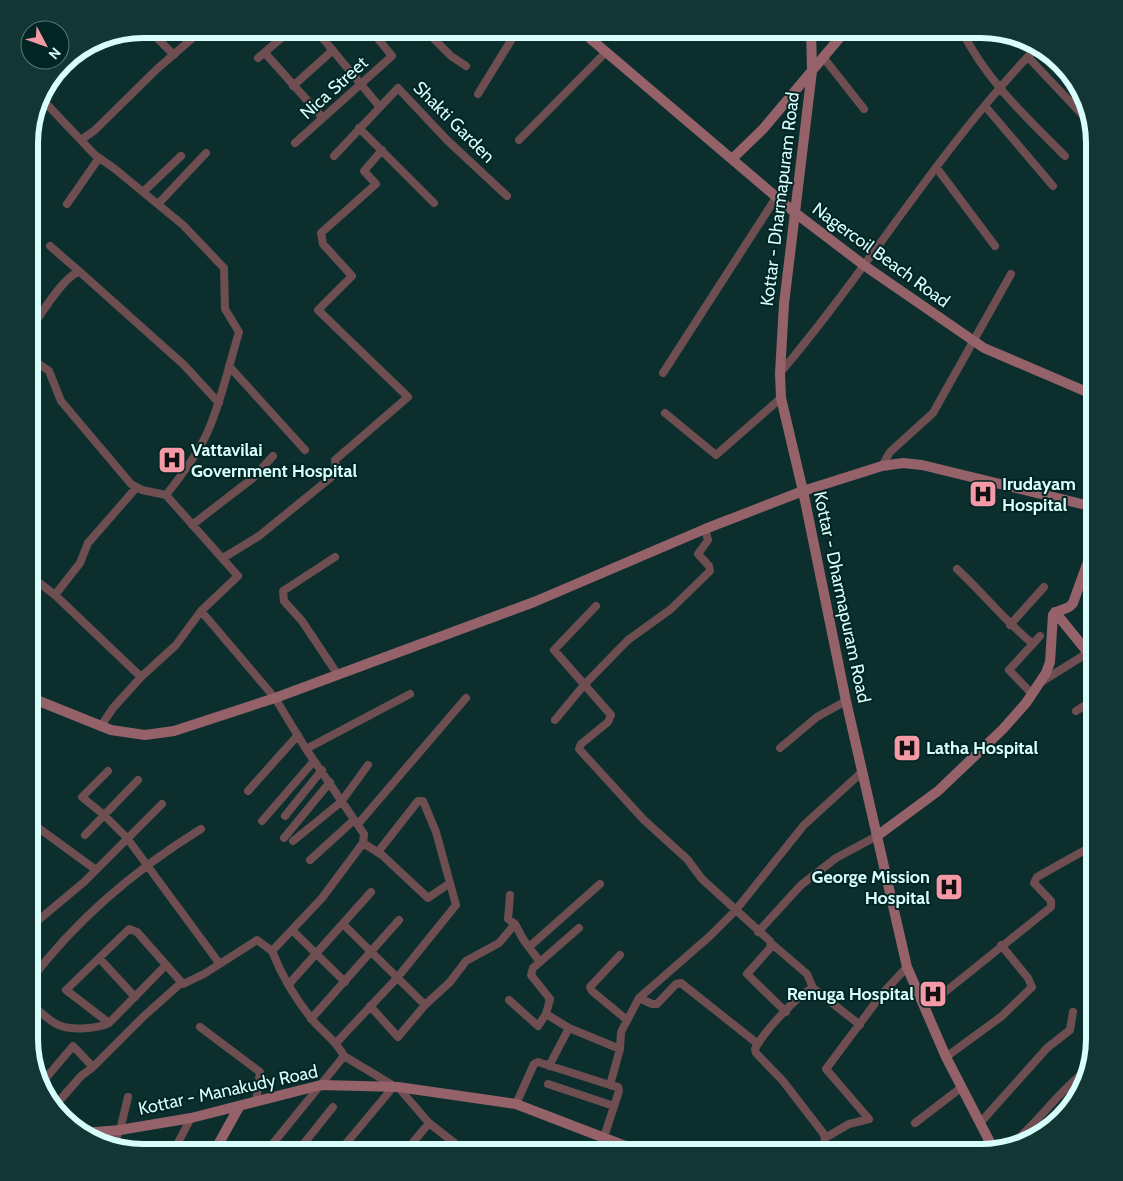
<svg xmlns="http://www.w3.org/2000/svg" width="1123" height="1181" viewBox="0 0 1123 1181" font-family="Cabin,sans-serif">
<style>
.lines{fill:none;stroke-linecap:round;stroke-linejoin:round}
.street{stroke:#6f4e52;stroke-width:8}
.secondary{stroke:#966269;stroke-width:10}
.labels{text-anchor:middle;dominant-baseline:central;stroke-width:4;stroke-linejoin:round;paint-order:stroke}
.street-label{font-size:18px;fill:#d7fefb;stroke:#022524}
.poi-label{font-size:18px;font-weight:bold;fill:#d7fefb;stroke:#022524;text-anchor:start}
.rim{fill:none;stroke:#d7fefb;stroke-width:6}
</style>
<rect width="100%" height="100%" fill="#0c2f2e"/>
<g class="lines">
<!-- street -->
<path class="street" d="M148,29L174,55
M315,29L379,106
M424,29L451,56L466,66
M961,29C985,79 1026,117 1065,156
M265,53L322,117
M823,57L864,109
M1028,57L1091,124
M258,58L292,29
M293,86L333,50
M478,94L518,29
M985,106L1053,186
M359,128L434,203
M81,140L95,130L157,69L203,29
M519,140L606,52
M295,143L392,56L370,29
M334,156L398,88L447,140L507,196
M936,167L995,246
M143,192L181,156
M67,204L99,158
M158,204L206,153
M50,246L80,272
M29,332C38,319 65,273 80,272L184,365L219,403
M29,357L49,371L61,401L131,484L142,490L166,495
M229,366L305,450
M663,373L777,196
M780,373C870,267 941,146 1038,46
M1085,390L1094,374
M665,413L716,455L781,398
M882,466L890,452L933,413L1011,274
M192,525L253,478L273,456
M335,557L283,591L284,601L302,621L338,675
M223,558L259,536L334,475L336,470L335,460L408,397L318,310L352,276L323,244L321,233L376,184L364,171L382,150
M957,569C983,593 1005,621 1033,644
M29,575L55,595L141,677L176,645L201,611L238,576L166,495C182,475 198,454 208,431C222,399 229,365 239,332L225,309L224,268L183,225L115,169L95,155L39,96
M55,595L80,563L88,543L136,488
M596,606L554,650L611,715L608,722L581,744L579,749L644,820L687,859L702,879L770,941L771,947L747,974L786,1012
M201,611L275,698L306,749L364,834L363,843L322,898L272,951C281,974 295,998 311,1018C322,1033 333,1036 344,1056L266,1152
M1010,625L1044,587
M1041,682L1094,649
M1032,694L1009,670L1040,636
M1076,711L1094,699
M555,720L584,685L628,640L671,609L710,571L709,566L698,554L708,540L705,529
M101,726L113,708L141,677
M780,748L817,717L846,701
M306,749L410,694
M108,771L82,797L104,815L127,838L219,963
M248,791L298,735
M285,816L322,770
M29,821L96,870
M262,821L314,761
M358,824L466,698
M85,835L138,780
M284,838L330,782
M293,841L341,802L368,765
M363,843L382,855L428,898L450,883
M310,860L354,820
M510,895L508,919L515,924L523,939L540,962
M343,924L425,1005
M29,928L84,882L162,804
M579,928L533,968L531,975L550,999L546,1014L569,1028L620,1049
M292,930L345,982
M758,932L801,885L836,858L877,836
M772,944L807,974L813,988
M529,947L600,884
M620,955L590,987L592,991L627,1020
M100,959L135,997
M29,982C75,921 136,869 201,829
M289,984L371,892
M639,998L652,1004H657L676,984L681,983L758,1044
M509,1000L538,1026L546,1014
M370,1006L398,1037L425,1005L450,982L466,961L499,943L515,924
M29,1008L34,1007C42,1013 51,1023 61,1026C73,1030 97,1029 109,1023L166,965
M925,1008L1051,907V901L1034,883L1037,877L1094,845
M311,1019L399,920
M109,1023L66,990L129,929L137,932L183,984L204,974L257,940L272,951
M200,1027L260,1072L256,1102
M337,1042L397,978L456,905L436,832L423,801H418L378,852
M946,1057L1002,1016L1032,987L1028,978L1001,945
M549,1066L569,1028
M548,1084L614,1106
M40,1085L73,1046L93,1067L144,1016L181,983
M398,1087L429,1123L466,1152
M516,1104L534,1064L538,1062L610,1085
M53,1108L81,1076L93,1067
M915,1123L962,1087
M980,1123L1047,1048L1070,1030L1073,1012
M604,1137L619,1091L618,1087L610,1085L620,1049L621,1032L639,998L710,936L735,911L804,825L862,772
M825,1138L849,1124L869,1119L826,1069L882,994L907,967
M112,1145L120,1130L128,1097
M177,1145L188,1152
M1007,1148C1037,1125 1057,1092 1087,1070
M173,1152L191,1118
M297,1152L333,1107
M339,1152L394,1086L344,1056
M405,1152L429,1123
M823,1152L825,1138L823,1133L783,1081L756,1053L755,1049C763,1033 797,995 813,988L860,1025"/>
<!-- secondary -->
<path class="secondary" d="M579,29L794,212L865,266L984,348L1094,395
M811,29L812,71L784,304L780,373L781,398L803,491L846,701L907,967L946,1057L994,1150
M732,159L763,129L847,29
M1055,612L1094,660
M29,697L111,730L145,735L174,731L275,698L534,602L705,529L803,491L882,466L903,463L922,465L1094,507
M877,836L938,791L1003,729L1026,703L1046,673L1050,662L1053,615C1058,608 1068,611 1073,603L1094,545
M83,1133L120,1130L191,1118L321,1085L398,1087L516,1104L641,1152
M214,1152L239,1107"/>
</g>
<!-- icons -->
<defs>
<symbol id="hospital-square" viewBox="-11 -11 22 22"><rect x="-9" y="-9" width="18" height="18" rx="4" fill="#f49aa6" stroke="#022524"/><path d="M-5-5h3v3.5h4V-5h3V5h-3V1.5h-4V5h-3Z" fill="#111"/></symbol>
</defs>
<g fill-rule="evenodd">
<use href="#hospital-square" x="156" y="444" width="32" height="32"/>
<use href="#hospital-square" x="967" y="478" width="32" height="32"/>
<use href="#hospital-square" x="891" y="732" width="32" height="32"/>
<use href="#hospital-square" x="933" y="871" width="32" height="32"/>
<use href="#hospital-square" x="917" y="978" width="32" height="32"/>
</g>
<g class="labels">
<!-- street labels -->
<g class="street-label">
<text transform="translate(334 88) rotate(-42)">Nica Street</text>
<text transform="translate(454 122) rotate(45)">Shakti Garden</text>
<text transform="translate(780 199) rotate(-83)">Kottar - Dharmapuram Road</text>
<text transform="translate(881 255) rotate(36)">Nagercoil Beach Road</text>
<text transform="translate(842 597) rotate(78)">Kottar - Dharmapuram Road</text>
<text transform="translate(228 1090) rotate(-12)">Kottar - Manakudy Road</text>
</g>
<!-- poi labels -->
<g class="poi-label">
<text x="191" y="450">Vattavilai<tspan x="191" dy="21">Government Hospital</tspan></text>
<text x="1002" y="484">Irudayam<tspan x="1002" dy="21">Hospital</tspan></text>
<text x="926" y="748">Latha Hospital</text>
<text x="930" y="877" text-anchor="end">George Mission<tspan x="930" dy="21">Hospital</tspan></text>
<text x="914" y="994" text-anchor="end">Renuga Hospital</text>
</g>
</g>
<!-- crop -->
<path d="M0 0H1123V1181H0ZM143 38H981A105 105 0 0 1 1086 143V1039A105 105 0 0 1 981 1144H143A105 105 0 0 1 38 1039V143A105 105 0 0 1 143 38Z" fill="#133635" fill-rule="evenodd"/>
<path class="rim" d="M143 38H981A105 105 0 0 1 1086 143V1039A105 105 0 0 1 981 1144H143A105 105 0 0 1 38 1039V143A105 105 0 0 1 143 38Z"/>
<!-- north arrow -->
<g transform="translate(45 45) rotate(131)"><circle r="24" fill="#022524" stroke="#577c7a"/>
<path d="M0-4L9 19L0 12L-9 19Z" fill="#f49aa6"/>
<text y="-8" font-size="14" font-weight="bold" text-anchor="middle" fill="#d7fefb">N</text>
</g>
</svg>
